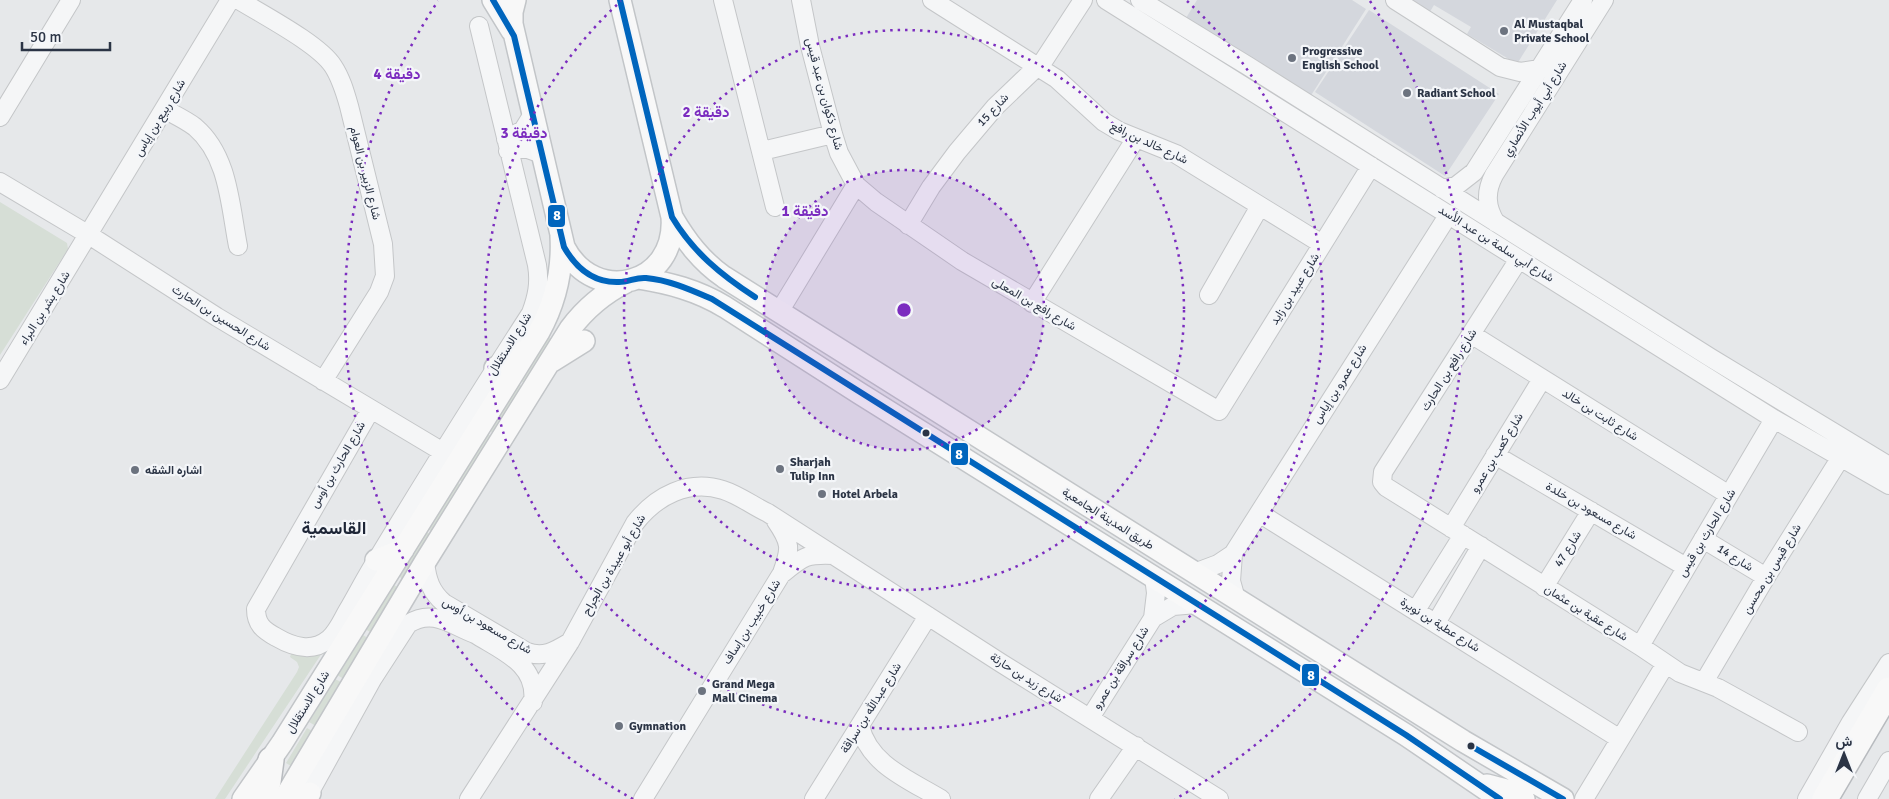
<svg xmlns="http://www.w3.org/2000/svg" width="1889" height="799" viewBox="0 0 1889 799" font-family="Signika,Vazirmatn,sans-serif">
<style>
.built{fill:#d4d7dd}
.green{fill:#d6ded6}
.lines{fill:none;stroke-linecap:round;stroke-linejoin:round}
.minor-casing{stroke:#c4c6c8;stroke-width:20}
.major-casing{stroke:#c2c5c8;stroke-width:24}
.highway-casing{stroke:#b8bbbf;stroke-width:28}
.minor{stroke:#f5f6f7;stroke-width:18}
.major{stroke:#f8f8f8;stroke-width:21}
.highway{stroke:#f8f8f8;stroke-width:25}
.bus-1-casing{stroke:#f4f6f9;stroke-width:10}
.bus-1{stroke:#0065bd;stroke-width:6}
.ring{fill:none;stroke:#7b2cbf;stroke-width:2.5;stroke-dasharray:2.5 5}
.poi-dot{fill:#6c737f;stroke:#f4f6f9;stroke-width:2}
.bus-dot{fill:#2b3445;stroke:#f4f6f9;stroke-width:2}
.labels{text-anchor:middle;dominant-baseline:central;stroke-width:4.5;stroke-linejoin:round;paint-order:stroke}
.poi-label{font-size:12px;font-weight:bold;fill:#2b3445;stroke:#f4f6f9;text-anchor:start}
.street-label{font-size:12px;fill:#2b3445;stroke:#f4f6f9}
.district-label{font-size:18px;font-weight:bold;fill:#1d2536;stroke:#f4f6f9}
.centre{fill:#7b2cbf;stroke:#f4f6f9;stroke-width:2.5}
.ring-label{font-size:15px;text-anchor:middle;font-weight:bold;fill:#7b2cbf;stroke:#f4f6f9;stroke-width:4.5;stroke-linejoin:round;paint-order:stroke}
.line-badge{stroke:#f4f6f9;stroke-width:2}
.badge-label{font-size:14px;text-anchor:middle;font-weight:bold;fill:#fff}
</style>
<rect width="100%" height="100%" fill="#e6e8ea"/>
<!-- built -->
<path class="built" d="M1197,0H1352L1366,9L1310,97L1186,18Z
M1406,0H1557L1517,64L1467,34L1471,27L1434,5L1428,15Z
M1369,10L1499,94L1445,176L1315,92Z"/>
<!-- green -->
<path class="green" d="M0,202L67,243L68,249L0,355Z
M545,335L552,339L524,383L518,379Z
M516,383L522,386L493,433L487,429Z
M485,433L491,436L463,482L457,479Z
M455,481L461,485L433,532L426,528Z
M424,530L431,535L404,580L397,575Z
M392,584L399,588L372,633L365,629Z
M361,634L368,638L344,679L337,675Z
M326,647L225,799H215L297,672L299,667L297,662L290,657L292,651Z
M335,679L341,682L316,726L309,722Z
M307,728L312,731L291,766L286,763Z"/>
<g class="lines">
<defs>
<path id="minor" d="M239,0C263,15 319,44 333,66C341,78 345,92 349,106L383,244L385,276L379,292L323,381
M723,0L775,207
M801,0L810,46L833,134L839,153L856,185L876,202L962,261L1219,411L1371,166
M932,0L1057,79L1104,122L1119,131L1176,154L1322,244
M1106,0L1774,419L1889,485
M1140,0L1248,66L1711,358L1889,466
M1395,0L1500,67L1520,72L1540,69
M164,109C175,115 186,120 195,127C229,156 230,206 238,246
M0,117L71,0
M506,139L523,130L533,114
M508,151L525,148L542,154
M762,151L833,134
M0,182L89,235L217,317L443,452
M1442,189L1456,186L1474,172L1583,0
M1496,223C1486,207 1485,192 1494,175L1604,0
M908,225L931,187L957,152L995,107L1044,60L1083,0
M1519,259L1383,472L1382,482L1386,487L1640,646L1680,673L1718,688L1798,732
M1209,295L1260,206
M1032,303L1136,138
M779,312L856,185
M1471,334L1729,495
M0,380L230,0
M371,409L256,609C256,624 263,630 276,637C293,647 312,653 329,639C338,631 342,620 348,610C358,593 367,575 378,558C428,475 479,394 531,313C537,297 540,283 537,265L479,26
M1495,455L1686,567
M1259,513L1620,739
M1451,528L1542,379
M1703,539L1766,577
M1233,554L1231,581L1236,599
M425,562C427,580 431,592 444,603L527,652C544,658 555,651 570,642
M783,573C804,556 806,554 833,555
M1194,573L1218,564L1233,554L1449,214
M1544,587L1591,511
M1416,610L1463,535
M1153,618L1156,593L1154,577
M1436,623L1481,546
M475,634C502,651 538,664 533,702
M1640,646L1774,419
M1704,682L1766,577L1841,457L1852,460
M1090,718L1153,618L1173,606L1197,604
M860,726C869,765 910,780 941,799
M306,799L373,678L408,624C433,608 451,625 475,634
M469,799L570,642L635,523C656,496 688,479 723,490C739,495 753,506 768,513L1001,663L1219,799
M643,799L782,573C791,548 791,543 776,521
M814,799L928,616
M1099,799L1136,746
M1584,799L1665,665
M1807,799L1851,722L1889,663
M1867,799L1889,761"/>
<path id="major" d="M493,0L512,31
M515,0L512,12V24L564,247C595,307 677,285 672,217L620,0
M672,217C686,241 701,261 724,277L1463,741L1563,799
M638,278C669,283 697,290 725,307L859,393L1406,735L1500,799
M552,361L584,341
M495,368L525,351
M376,560L403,550
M1487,785L1506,790L1524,799
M243,799L282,743L539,332C556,301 563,271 561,236
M284,799L425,562L570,329C585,309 604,293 626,282
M301,799L310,793"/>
<path id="highway" d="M261,799L268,782L271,760
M1825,799L1889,690"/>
</defs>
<!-- minor casing -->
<use href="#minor" class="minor-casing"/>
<!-- major casing -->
<use href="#major" class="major-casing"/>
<!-- highway casing -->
<use href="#highway" class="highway-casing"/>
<!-- minor -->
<use href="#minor" class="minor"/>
<!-- major -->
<use href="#major" class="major"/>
<!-- highway -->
<use href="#highway" class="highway"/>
<defs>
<path id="bus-1" d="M493,0L514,36L564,247C576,268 594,283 619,282C629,282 636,277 646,278C669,280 691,290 712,299L1406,735L1500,799
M620,0L672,217C693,252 721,275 755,297
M1471,746L1563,799"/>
</defs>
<!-- bus-1 casing -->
<use href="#bus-1" class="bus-1-casing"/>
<!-- bus-1 -->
<use href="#bus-1" class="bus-1"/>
</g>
<!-- distance rings -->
<circle cx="904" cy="310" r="140" fill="#7b2cbf" fill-opacity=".12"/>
<g class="ring">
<circle cx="904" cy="310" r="140"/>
<circle cx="904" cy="310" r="280"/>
<path d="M1187 1A419 419 0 1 1 621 1"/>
<path d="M633 799A559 559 0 0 1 438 1M1370 1A559 559 0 0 1 1175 799"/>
</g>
<!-- markers -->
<g class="poi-dot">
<circle cx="1504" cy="31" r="5"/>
<circle cx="1292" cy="58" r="5"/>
<circle cx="1407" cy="93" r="5"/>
<circle cx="780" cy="469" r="5"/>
<circle cx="135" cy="470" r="5"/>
<circle cx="822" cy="494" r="5"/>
<circle cx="702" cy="691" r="5"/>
<circle cx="619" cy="726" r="5"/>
</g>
<g class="bus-dot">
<circle cx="926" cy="433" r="4.5"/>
<circle cx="1471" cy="746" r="4.5"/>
</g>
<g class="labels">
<!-- poi labels -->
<g class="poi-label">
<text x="1514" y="24">Al Mustaqbal<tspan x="1514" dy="14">Private School</tspan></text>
<text x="1302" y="51">Progressive<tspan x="1302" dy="14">English School</tspan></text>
<text x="1417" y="93">Radiant School</text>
<text x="790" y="462">Sharjah<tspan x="790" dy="14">Tulip Inn</tspan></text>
<text x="145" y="470">اشاره الشقه</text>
<text x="832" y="494">Hotel Arbela</text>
<text x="712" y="684">Grand Mega<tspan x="712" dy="14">Mall Cinema</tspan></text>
<text x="629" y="726">Gymnation</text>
</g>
<!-- street labels -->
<g class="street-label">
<text transform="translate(824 94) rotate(75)">شارع ذكوان بن عبد قيس</text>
<text transform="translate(1535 109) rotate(-58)">شارع أبي أيوب الأنصاري</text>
<text transform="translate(993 110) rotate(-47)">شارع 15</text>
<text transform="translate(160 118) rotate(-59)">شارع ربيع بن إياس</text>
<text transform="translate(1149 143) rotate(25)">شارع خالد بن رافع</text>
<text transform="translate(365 173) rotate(76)">شارع الزبير بن العوام</text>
<text transform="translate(1496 244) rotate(32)">شارع أبي سلمة بن عبد الأسد</text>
<text transform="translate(1295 289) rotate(-58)">شارع عبيد بن زايد</text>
<text transform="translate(1034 304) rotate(30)">شارع رافع بن المعلى</text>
<text transform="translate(45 308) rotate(-58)">شارع بشر بن البراء</text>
<text transform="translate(221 318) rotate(32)">شارع الحسين بن الحارث</text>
<text transform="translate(510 344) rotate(-58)">شارع الاستقلال</text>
<text transform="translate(1449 370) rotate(-58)">شارع رافع بن الحارث</text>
<text transform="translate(1340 384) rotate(-58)">شارع عمرو بن إياس</text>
<text transform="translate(1600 415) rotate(32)">شارع ثابت بن خالد</text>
<text transform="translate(1497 453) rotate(-59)">شارع كعب بن عمرو</text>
<text transform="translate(338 465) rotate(-60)">شارع الحارث بن أوس</text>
<text transform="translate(1591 511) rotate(30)">شارع مسعود بن خلدة</text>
<text transform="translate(1108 519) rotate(32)">طريق المدينة الجامعية</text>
<text transform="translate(1707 533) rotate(-59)">شارع الحارث بن قيس</text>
<text transform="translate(1568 549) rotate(-58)">شارع 47</text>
<text transform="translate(1735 558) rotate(32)">شارع 14</text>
<text transform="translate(614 565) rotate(-60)">شارع أبو عبيدة بن الجراح</text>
<text transform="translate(1772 569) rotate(-59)">شارع قيس بن محسن</text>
<text transform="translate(1586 613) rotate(32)">شارع عقبة بن عثمان</text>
<text transform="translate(752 622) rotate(-58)">شارع خبيب بن إساف</text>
<text transform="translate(1440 625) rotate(32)">شارع عطية بن نويرة</text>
<text transform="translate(487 626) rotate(30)">شارع مسعود بن أوس</text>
<text transform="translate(1121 668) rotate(-58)">شارع سراقة بن عمرو</text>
<text transform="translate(1026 678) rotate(32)">شارع زيد بن حارثة</text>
<text transform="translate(308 702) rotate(-58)">شارع الاستقلال</text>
<text transform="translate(871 708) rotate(-58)">شارع عبدالله بن سراقة</text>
</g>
<!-- district labels -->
<g class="district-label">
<text x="334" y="528">القاسمية</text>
</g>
</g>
<circle cx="904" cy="310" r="8" class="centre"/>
<g class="ring-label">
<text x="397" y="79">4 دقيقة</text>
<text x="706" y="117">2 دقيقة</text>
<text x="524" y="138">3 دقيقة</text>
<text x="805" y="216">1 دقيقة</text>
</g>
<g class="line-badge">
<rect x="547" y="204" width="19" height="24" rx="5" fill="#0065bd"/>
<rect x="950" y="442" width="19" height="24" rx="5" fill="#0065bd"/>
<rect x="1301" y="663" width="19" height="24" rx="5" fill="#0065bd"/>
</g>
<g class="badge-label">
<text x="557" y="220">8</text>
<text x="959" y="459">8</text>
<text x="1311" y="680">8</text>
</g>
<!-- north arrow -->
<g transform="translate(1844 754)" stroke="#f4f6f9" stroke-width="4" paint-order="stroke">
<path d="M0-4L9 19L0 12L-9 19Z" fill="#2b3445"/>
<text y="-8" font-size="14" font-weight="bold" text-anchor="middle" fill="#2b3445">ش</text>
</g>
<!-- scale -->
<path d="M22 42v8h88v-8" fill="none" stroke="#2b3445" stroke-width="2.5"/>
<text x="30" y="42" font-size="15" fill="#2b3445" stroke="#f4f6f9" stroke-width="4" paint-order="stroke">50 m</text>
</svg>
